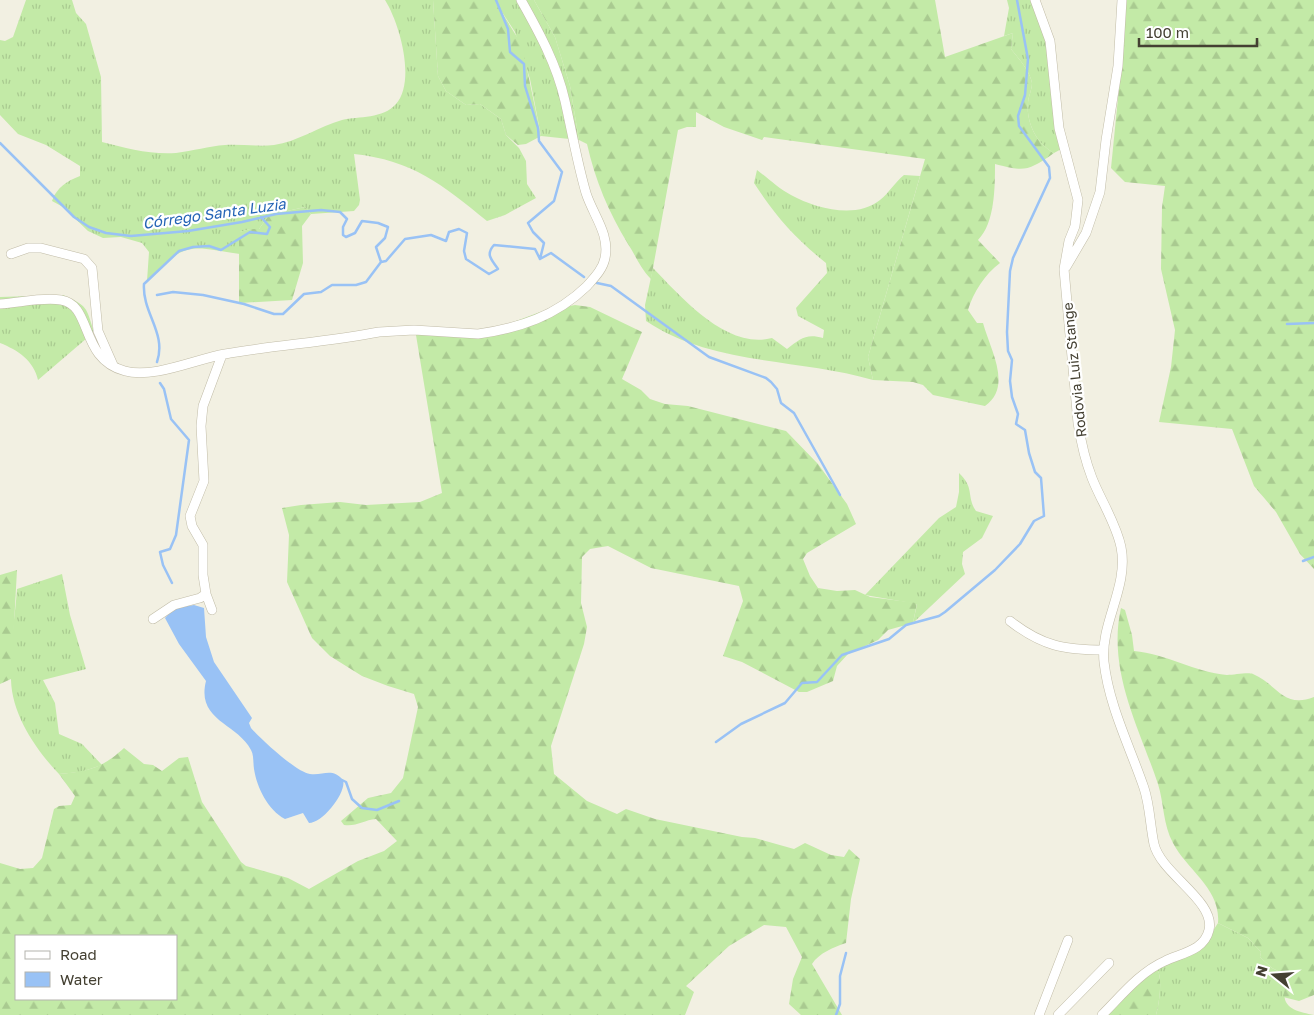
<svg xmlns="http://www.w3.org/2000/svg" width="1314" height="1015" viewBox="0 0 1314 1015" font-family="'Golos Text',sans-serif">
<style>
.grass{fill:url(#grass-tufts)}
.forest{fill:url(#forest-firs);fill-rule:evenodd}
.water{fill:#99c2f5}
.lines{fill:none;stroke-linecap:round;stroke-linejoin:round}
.stream{stroke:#99c2f5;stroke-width:2.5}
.minor-casing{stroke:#c1bca7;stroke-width:10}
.minor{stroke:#fff;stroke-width:9}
.labels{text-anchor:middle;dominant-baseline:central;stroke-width:4.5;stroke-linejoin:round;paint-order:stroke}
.street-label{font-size:14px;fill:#444032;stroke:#fff}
.water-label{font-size:15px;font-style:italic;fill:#2564b6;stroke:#fff}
</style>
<defs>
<pattern id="grass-tufts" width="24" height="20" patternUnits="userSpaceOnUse" patternTransform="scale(1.25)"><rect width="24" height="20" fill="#c3eaa7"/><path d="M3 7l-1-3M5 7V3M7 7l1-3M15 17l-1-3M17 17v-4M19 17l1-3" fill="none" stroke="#a9ca90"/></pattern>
<pattern id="forest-firs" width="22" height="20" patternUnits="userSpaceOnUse" patternTransform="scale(1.25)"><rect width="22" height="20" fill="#c3eaa7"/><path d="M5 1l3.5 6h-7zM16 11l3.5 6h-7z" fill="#a9ca90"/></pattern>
</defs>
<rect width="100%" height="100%" fill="#f2f0e2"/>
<!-- grass -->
<path class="grass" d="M26,0H72L76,13L86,24L101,77L102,142C126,148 151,155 176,153C193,151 209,146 225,145C241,144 258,147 274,145C297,142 320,126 342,120C359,116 383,119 396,104C416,81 400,24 385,0H433L438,76L446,91L466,105L480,104L501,119L506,135L519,148L526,161L527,184L536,198L505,215L487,221C443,185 412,160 354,154L360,200L359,205L354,211L311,214L305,207L269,215L259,229H250L240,232V254C188,246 186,241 147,281L149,252L142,243L121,237L103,238L88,231L63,207L52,201C57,187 67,181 80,176V166L46,145L18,134L0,115V40L5,41L13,37Z
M497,0H534L555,37L570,86L579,140L541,136L530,79L515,32L496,3Z
M1007,0H1036L1047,29L1065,147L1054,153C1037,144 1026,123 1028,103C1028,97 1032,90 1032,83C1030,71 1019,59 1011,49L1013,33L1004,36L1009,8Z
M757,170C768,178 779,189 791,195C816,209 857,219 880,200C889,193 895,182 904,175L920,176L868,357L873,380C799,358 713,366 646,321L645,305L653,268C682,298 727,350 772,338L787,349C800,339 806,333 823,338L824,330L798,316L796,308L827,273L826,263C795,238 776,217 754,183Z
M63,295C88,306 86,307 94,332L38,380C34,361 18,350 0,343V297Z
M959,473C975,488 966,496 976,511L993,516L982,538L963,552L962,564L965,574L913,623L917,604L865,595L939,518L956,507L959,492Z
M62,574L70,615L86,669L43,680L55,703L59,734L82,744L102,765L81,772L59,774C36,750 12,715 11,680C9,650 15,619 17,589Z
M1218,923L1248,938L1261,952L1260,957L1272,968L1286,975C1288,981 1286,984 1285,990C1281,1009 1299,1012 1314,1015H1156C1159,1005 1163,977 1157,969L1207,940Z"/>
<!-- forest -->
<path class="forest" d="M433,0H497L496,3L522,45L541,136L526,144L518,145L506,135L501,119L480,104L466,105L446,91L438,76Z
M534,0H935L945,57L1013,33L1011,49C1019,59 1030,71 1032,83C1032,90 1028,97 1028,103C1026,123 1037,144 1054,153C1028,171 1025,172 995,164C995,187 995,223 978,240L1000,263C985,274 973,293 968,310L977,323H983C990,349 1013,387 985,406L933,395L923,385L913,382L873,380L868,357L925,159L764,137L762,140L724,127L696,112V127H687L678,130L651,279C640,268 636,256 628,244C609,213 595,180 587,144L579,140L570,86L555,37Z
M1124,0H1314V569L1300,554L1276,512L1254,486L1232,429L1159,422L1171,367L1175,330L1161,269L1162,207L1165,186L1125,182L1111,168L1124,38Z
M305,207L311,214L302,226L303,263L292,300L239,303V232L250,229H259L269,215Z
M575,305L590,307L642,332L622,379L641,390L650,399L665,404L688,406L786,431L818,464L847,504L856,524L807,553L803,559L810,576L818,588L837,591L855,590L870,597L917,603L913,623L888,630L878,640L848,654L837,666L833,681L807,692H799L742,662L723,656L743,601L739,586L651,568L608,546L590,549L582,557L581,603L587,627L584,644L551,746L554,774L587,801L617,814L626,809L655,819L742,837L755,838L794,849L805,843L831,855L844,857L849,849L860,859L851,899L846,943C834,947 819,953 812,964L842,1015H801L789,1004L793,979L802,957L786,927L764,925L729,946L686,986L694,992L685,1015H0V863L20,869L33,868L42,858L54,809L59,806L71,805L75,796L59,774C89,771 101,769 124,748L144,764L153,765L162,771L179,758L188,757L202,802L241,862L246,866L288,878L309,889L358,861L384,851L397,841L376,819C364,820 356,827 344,825L341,821L368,798L391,793L403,778L418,707L414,694L388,686L362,676L330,656L312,638L287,582L289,535L282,508L301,505L340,502L366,505L420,502L442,493L415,329L492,330L540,312ZM16,936H176V999H16Z
M17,570L11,679L0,684V575Z
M1121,608L1125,610L1132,635L1134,651C1166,654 1195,672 1227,675C1234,675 1248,672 1253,674C1277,684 1283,709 1314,697V995L1299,1001L1283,997L1287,980L1286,975L1272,968L1260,957L1261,952L1248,938L1218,923C1221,889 1187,870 1173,843C1163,825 1164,803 1158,784C1139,727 1107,670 1121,608Z
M1157,969C1163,977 1159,1005 1156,1015H1107L1130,990Z"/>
<!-- water -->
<path class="water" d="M194,605L204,608L206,637L214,662L252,718L249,723L251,728C261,739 296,772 310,774C323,776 332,767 343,780C347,792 323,823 309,823L303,813L285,819C268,810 257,788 254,769C253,763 254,755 251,750C237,723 196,721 206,681L179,644L165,618L174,608Z"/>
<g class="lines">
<!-- stream -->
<path class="stream" d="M496,0L508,29L510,52L524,64L525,86L538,128L539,141L562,172L554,201L528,223L533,232L544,243L540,259
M0,143L74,217L89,227L106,233L131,236L188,231L242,222L276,214L321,210L340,212L347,219L343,227V235L346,237L355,233L362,221L378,223L388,227L385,238L376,247L381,262
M540,259L551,253L584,277
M381,262L386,261L405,239L431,235L446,241L449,232L459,229L467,233L464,251L466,259L489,274L498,269C492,260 485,255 494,245L535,249L540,259
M597,283L611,286L709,357L766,378L771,382L777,389L781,403L794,413L840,495
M157,295L173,292L203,295L244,304L274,314H283L304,294L321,292L332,285H356L366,282L381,262
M1287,324L1314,323
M157,362C167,333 142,313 144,284L179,251L193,247L209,246L221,250L250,232L267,234L270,227L261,217
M160,383L164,389L171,419L189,440L176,535L170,549L160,552L163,565L172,583
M1303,561L1314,557
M716,742L741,724L785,703L802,683L817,682L842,655L889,639L906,625L939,616L945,612L995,570L1020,544L1034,521L1044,516L1041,478L1035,472L1029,453L1025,430L1016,424L1018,414L1012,397L1010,381L1012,360L1008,351L1007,332L1010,271L1013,258L1050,178L1049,167L1019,126L1018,116L1025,95L1028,59L1017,0
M342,780L346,782L352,799L362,808L377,810L399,801
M836,1015L840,1004V976L846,953"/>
<defs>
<path id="minor" d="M1035,0L1050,41L1059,128L1078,200L1075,226L1069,241L1064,269L1078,423C1081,442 1085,460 1092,478C1101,501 1116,523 1121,547C1129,587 1100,623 1104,662C1109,706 1130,747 1144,788C1150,806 1150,825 1154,844C1161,874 1216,901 1209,930C1204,951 1181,953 1165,961C1140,972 1121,996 1102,1015
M11,254L28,248H41L84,259L92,268L98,331L113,365
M1066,267L1086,233L1100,192L1106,140L1118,66L1122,0
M0,304C19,303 41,297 61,300C93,305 79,359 125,371C153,379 196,359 225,354C276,345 328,342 379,332L414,330L478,334C520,328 556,316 587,286C594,278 603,269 605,258C610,234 593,215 586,193C577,162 572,132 565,101C557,65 539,32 521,0
M212,610L206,594L203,575V545L192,526L190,516L204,481L201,426L203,406L222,355
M153,619L174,605L200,598L206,594
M1010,621C1042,646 1064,650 1104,650
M1039,1015L1068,940
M1058,1015L1109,963"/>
</defs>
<!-- minor casing -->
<use href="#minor" class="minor-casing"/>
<!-- minor -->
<use href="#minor" class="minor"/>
</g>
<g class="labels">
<!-- street labels -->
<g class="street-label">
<text transform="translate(1074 370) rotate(-96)">Rodovia Luiz Stange</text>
</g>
<!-- water labels -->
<g class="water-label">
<text transform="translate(214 213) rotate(-8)">Córrego Santa Luzia</text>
</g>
</g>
<!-- legend -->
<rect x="15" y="935" width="162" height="65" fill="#ffffff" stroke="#b4b3ad"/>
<rect x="25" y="951" width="25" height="8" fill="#ffffff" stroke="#b4b3ad"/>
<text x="60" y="960" font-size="15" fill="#444032">Road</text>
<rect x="25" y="972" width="25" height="15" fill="#99c2f5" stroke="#b4b3ad"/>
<text x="60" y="985" font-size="15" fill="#444032">Water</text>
<!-- north arrow -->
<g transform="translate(1274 975) rotate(287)" stroke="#ffffff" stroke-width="4" paint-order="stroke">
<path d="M0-4L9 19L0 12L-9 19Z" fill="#444032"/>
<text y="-8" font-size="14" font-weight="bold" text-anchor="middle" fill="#444032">N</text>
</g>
<!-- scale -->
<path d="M1139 38v8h118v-8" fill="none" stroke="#444032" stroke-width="2.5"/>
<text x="1146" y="38" font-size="15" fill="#444032" stroke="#ffffff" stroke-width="4" paint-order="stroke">100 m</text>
</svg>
